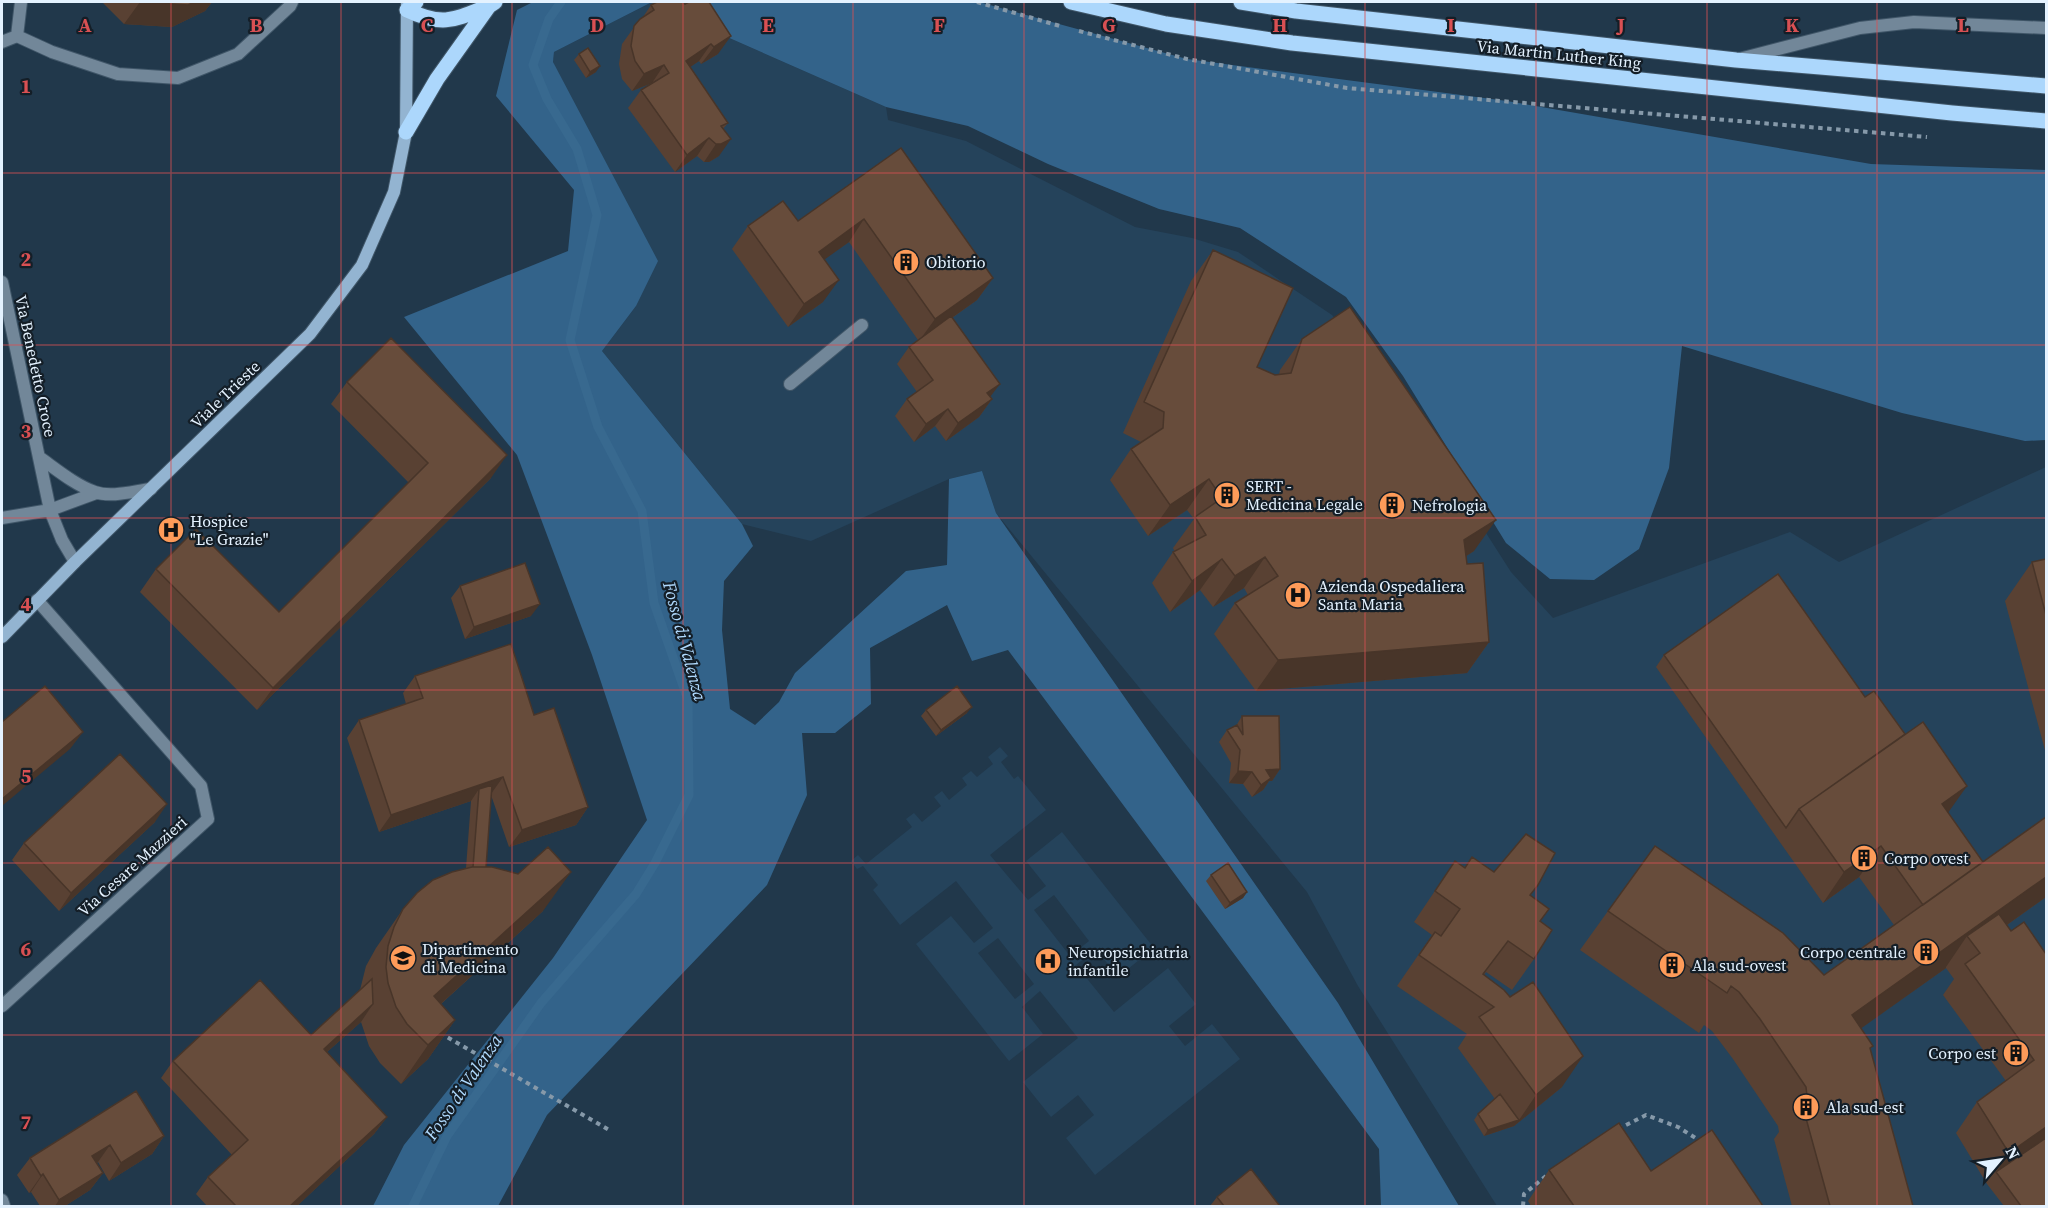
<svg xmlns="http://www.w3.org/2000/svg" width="2048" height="1208" viewBox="0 0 2048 1208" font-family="'Source Serif 4',serif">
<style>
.built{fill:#25435b;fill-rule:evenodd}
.forest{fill:#33638a}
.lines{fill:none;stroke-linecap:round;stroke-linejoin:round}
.stream{stroke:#38698f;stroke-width:9}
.lane-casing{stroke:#405668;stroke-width:14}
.street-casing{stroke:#405668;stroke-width:14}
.secondary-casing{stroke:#405668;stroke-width:14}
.primary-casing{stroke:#405668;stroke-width:17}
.path{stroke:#8699a9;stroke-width:4;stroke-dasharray:4.5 4.5;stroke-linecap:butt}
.lane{stroke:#728799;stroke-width:12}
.street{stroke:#728799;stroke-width:12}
.secondary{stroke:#93b4d1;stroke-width:12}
.primary{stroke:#acd7fc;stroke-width:15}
.wall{fill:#594133}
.shaded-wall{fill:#483529}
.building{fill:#674c3b;stroke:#483529;stroke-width:1.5}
.grid{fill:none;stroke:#d95053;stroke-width:1.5;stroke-opacity:0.55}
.labels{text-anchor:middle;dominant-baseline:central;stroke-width:4.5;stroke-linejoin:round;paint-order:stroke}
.street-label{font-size:16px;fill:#e4f2ff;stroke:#141e27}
.poi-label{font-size:16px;fill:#e4f2ff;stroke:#141e27;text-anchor:start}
.water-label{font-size:18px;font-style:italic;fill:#afd9fd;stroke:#141e27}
.grid-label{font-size:20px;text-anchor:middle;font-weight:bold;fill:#d95053;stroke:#141e27;stroke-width:4.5;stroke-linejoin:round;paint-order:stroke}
</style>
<rect width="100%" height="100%" fill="#21384b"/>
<!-- built -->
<path class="built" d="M652,2H683L692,5L718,33L886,107L888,120L966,141L1135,227L1192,238L1238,252L1332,315L1392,386L1511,572L1553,618L1790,532L1839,562L2046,467V1206H1497L1358,986L1307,892L996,513L982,471L949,479L811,541L742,524L602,351L636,306L553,62L554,52Z
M1000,747L1008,756L1001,762L1014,779L1018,776L1046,810L990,855L1028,900L1046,886L1026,861L1062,832L1154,948L1118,977L1096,949L1076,965L1114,1012L1168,968L1196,1004L1169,1026L1185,1046L1212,1024L1240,1059L1095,1175L1066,1138L1094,1115L1078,1095L1051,1117L1023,1082L1078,1038L1040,991L1022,1007L1043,1034L1009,1061L916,944L951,916L974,943L993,928L956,881L900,925L873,890L878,885L863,866L857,869L851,861L858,855L866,864L912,827L906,819L914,813L922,822L941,806L934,797L942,791L949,800L967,785L962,778L971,771L977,777L993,764L988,757ZM1054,895L1089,941L1070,956L1034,910ZM998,938L1034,984L1015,999L978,953Z"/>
<!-- forest -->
<path class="forest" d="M533,2H652L554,52L553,62L658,261L636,306L602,351L742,524L753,546L724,581L722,630L730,709L755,725L779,702L795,673L906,571L947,565L949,479L982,471L996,513L1338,1003L1459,1206H1381L1379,1149L1008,650L972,661L947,605L870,648L871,704L835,733H802L807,795L767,885L547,1115L498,1206H373L404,1145L553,958L647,820L592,655L517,455L404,317L568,251L574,190L496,96L517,10Z
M683,2H979L1187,59L1507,101L1871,164L2046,170V440L2025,441L1902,413L1682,346L1669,468L1639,549L1594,580L1550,579L1506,543L1403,376L1346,297L1240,228L1159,209L1048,164L968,126L886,107L718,33L692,5Z"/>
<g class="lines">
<!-- stream -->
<path class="stream" d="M413,1206L447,1136L541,1003L636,894L655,863L689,795L688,700L654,603L642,511L598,427L570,340L597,215L577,149L547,99L533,65L549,19L561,2"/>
<defs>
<path id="lane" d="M790,384L862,325"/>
<path id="street" d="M17,36L21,2
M2,42L17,36L52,52L118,74L178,78L238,54L290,6L292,2
M1743,58L1860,28L1914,22L2046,28
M2,282L50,510L62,540L75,562
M39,457C56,469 75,485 95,492C111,498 134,491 151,489
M2,518L50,510L96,493
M2,1006L208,819L201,786L37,600
M2,1200L4,1206"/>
<path id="secondary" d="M2,637L75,562L310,334L362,265L394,192L406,132L407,4"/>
<path id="primary" d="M416,2L407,10C443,27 454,20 489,6
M1071,2L1166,24L1292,43L1952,113L2046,121
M1241,2L1296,11L1736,60L2046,86
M406,132L437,79L489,6L495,2"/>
</defs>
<!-- lane casing -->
<use href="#lane" class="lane-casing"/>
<!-- street casing -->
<use href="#street" class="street-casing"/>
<!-- secondary casing -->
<use href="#secondary" class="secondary-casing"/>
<!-- primary casing -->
<use href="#primary" class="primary-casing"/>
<!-- path -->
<path class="path" d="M977,2L1060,26
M1079,31L1187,59L1347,88L1927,137
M440,1033L611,1131
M1618,1129L1646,1115L1678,1127L1702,1142
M1523,1206L1524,1194L1546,1176"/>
<!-- lane -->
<use href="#lane" class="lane"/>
<!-- street -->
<use href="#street" class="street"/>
<!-- secondary -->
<use href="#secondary" class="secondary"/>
<!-- primary -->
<use href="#primary" class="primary"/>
</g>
<!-- wall -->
<path class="wall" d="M102,2H212L205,11L172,27L124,24Z
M683,2L718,54L701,64L699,61L690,67L728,123L723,129L719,156L709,162H704L697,156L675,172L628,108L641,90L652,83L632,91L622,79L619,64L622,44L640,19L643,17L651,5Z
M579,54L596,72L586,78L574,60Z
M901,148L993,278L977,300L952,318L992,399L979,417L946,441L935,426L914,442L895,416L907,399L917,392L897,364L909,347L918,340L849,242L824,259L823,302L788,327L732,249L748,226L798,221Z
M1213,250L1257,367L1275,375H1279L1280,370L1302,339L1474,551L1466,556L1467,564L1489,642L1467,673L1256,691L1214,634L1235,603L1248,595L1244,588L1213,607L1200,590L1170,612L1152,583L1173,552H1175L1173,548L1194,519L1187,510L1148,536L1110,480L1131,449L1141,442L1123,433L1191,281Z
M347,382L491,478L257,710L140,592L156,569L279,612L409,483L331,404Z
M2046,559V754L2005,601L2032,562Z
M460,586L531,616L465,639L451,598Z
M1664,655L1865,697L1983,862L2046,897L2007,925L2011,931L2024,922L2046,1206H2004L1987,1184L1956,1133L1977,1102L2006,1081L1943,995L1954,979L1946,968L1861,1028L1870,1050L1913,1206H1792L1774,1139L1779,1132L1778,1126L1733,1059L1712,1031L1704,1025L1699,1033L1580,950L1608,911L1824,975L1894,925L1859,877L1823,903L1656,667Z
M415,676L534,715L588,807L576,825L509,847L491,795L486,867L543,911L441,1004L455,1020L428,1059L401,1084L380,1063L369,1046L361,1022L327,1052L387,1117L374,1134L297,1206H207L196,1194L208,1177L232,1155L161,1078L173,1061L311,1035L360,990L366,966L376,948L403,909L466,868L471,801L379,832L347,738L359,720L406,704L403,693Z
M926,710L967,713L936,736L921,716Z
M1242,716L1280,769L1272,781H1269L1263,790L1252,797L1243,784L1229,783L1231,763L1219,742L1227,730L1236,726Z
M155,822L59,911L12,860L24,843Z
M1472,857L1531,896L1541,921L1534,959L1512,990L1486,972L1484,975L1562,1087L1514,1126L1484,1136L1474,1120L1478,1114L1495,1099L1458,1048L1467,1034L1397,986L1432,935L1414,922L1455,861L1465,867Z
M1211,875L1247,892L1243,898L1225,909L1206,881Z
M164,1136L152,1154L109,1181L98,1162L97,1163L103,1173L90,1190L65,1206H40L31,1192L29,1193L17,1175L30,1158Z
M1549,1170L1651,1171L1763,1206H1531L1528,1201Z
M1217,1197L1278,1206H1210Z"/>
<!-- shaded-wall -->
<path class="shaded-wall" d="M140,2H212L205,11L172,27L124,24Z
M731,36L718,54L701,64L714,47Z
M711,44L699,61L674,78L686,61Z
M664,65L652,83L632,91L644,74Z
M600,66L596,72L586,78L590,72Z
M709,138L697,156L675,172L687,155Z
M731,139L719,156L709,162H704L716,144Z
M864,219L849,242L803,275L819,252Z
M993,278L977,300L919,341L935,319Z
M839,280L823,302L788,327L804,304Z
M1000,384L987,401V393Z
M992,399L979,417L946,441L958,423Z
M948,409L935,426L914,442L926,424Z
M507,455L491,478L257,710L273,688Z
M1209,479L1187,510L1148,536L1170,505Z
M1496,520L1474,551L1443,571L1464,540Z
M1265,557L1244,588L1213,607L1235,576Z
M1222,559L1200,590L1170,612L1192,581Z
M540,604L531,616L465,639L474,627Z
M1489,642L1467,673L1256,691L1278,660Z
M972,707L967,713L936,736L941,730Z
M83,732L70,749L2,806V799Z
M1280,769L1272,781H1269L1263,790L1252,797L1261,785L1266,781L1258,782L1266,770Z
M1238,771L1252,772L1243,784L1229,783Z
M503,777L491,794L479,789L471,801L379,832L391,815Z
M1967,786L1945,817L1942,804Z
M167,804L155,822L59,911L71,893Z
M588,807L576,825L509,847L522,830Z
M1881,846L1859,877L1823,903L1844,872Z
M571,872L543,911L413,1029L434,996Z
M2046,877V897L1976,947L1967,936L1946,967V968L1825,1054L1852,1015Z
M1247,892L1243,898L1225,909L1230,903Z
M373,1004L361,1022L311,1066L324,1049Z
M455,1020L428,1059L401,1084L428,1045Z
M1583,1056L1562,1087L1514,1126L1484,1136L1488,1130L1519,1120L1536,1095Z
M387,1117L374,1134L297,1206H290Z
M2046,1127V1144L1996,1172L2009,1153Z
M164,1136L152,1154L109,1181L121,1163Z
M110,1145L98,1162L80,1173L92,1156Z
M103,1173L90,1190L65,1206H55L59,1200Z
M43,1174L31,1192L29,1193L41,1176Z"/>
<!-- building -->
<path class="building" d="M140,2H195L188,5Z
M657,2H683L685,4L689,2H709L731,36L714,47L711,44L686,61L728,123L721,126L731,139L721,144H716L709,138L687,155L641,90L669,73L664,65L644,74L635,61L631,46L634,26L640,19L654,10L651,5Z
M588,48L600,66L590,72L579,54Z
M901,148L993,278L935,319L864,219L819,252L839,280L804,304L748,226L783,201L798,221Z
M1213,250L1293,288L1257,367L1275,375L1291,373L1302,339L1350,307L1496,520L1464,540L1467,564L1483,563L1489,642L1278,660L1235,603L1278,576L1265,557L1235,576L1222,559L1192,581L1173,552L1206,535L1195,517L1222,498L1209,479L1170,505L1131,449L1163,428L1164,412L1144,402Z
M951,316L1000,384L987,393L992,399L958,423L948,409L926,424L907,399L933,380L909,347Z
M391,338L507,455L273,688L156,569L196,529L279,612L428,463L347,382Z
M2046,559V615L2032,562Z
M525,563L540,604L474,627L460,586Z
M1778,574L1865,697L1874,691L1905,734L1799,809L1786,828L1664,655Z
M511,644L534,715L554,708L588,807L522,830L503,777L391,815L359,720L423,698L415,676Z
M45,686L83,732L2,799V722Z
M957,686L972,707L941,730L926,710Z
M1242,716H1279L1280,769L1266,770L1271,778L1261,785L1252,772L1238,771L1240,750L1227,730L1237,725L1243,735Z
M1923,722L1967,786L1942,804L1983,862L1923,905L1881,846L1844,872L1799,809Z
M120,754L167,804L71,893L24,843Z
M492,785L486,867H473L479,789Z
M2046,817V877L1852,1015L1873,1046L1870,1048L1913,1206H1830L1801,1100L1807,1096L1806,1087L1760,1019L1739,992L1731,986L1727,993L1608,911L1655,846L1783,933L1824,975Z
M1526,834L1555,853L1538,885L1530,895L1549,909L1540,921L1552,930L1534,959L1508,941L1483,974L1504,990L1510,997L1533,982L1583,1056L1536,1095L1479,1017L1494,1007L1419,955L1435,932L1441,936L1460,909L1435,891L1455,861L1465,868L1472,857L1494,872Z
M548,847L571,872L434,996L455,1020L428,1045L407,1024L396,1007L388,983L386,967L388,946L394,927L403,909L417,893L433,880L452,872L472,867H492L518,874Z
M1228,863L1247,892L1230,903L1211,875Z
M1999,914L2011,931L2024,922L2046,954V1127L2009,1153L1977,1102L2034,1060L1965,964L1980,953L1967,936Z
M372,979L373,1004L324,1049L387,1117L290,1206H236L208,1177L248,1140L173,1061L260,980L311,1035Z
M136,1091L164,1136L121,1163L110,1145L92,1156L103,1173L59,1200L43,1174L41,1176L30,1158Z
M1500,1094L1519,1120L1488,1130L1478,1114Z
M1619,1123L1651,1171L1712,1130L1763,1206H1574L1549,1170Z
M2046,1138V1206H2021L1996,1172Z
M1251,1169L1279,1205L1278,1206H1224L1217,1197Z"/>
<!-- grid -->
<path class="grid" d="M171,2V1206M341,2V1206M512,2V1206M683,2V1206M853,2V1206M1024,2V1206M1195,2V1206M1365,2V1206M1536,2V1206M1707,2V1206M1877,2V1206M2,173H2046M2,345H2046M2,518H2046M2,690H2046M2,863H2046M2,1035H2046"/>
<!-- icons -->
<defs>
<symbol id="building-disc" viewBox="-11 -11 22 22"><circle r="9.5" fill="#fe9b59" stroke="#141e27"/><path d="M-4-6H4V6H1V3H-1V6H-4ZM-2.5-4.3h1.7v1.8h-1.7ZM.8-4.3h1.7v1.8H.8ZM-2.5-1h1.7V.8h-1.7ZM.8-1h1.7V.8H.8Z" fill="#111"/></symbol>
<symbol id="hospital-disc" viewBox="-11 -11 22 22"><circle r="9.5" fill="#fe9b59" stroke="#141e27"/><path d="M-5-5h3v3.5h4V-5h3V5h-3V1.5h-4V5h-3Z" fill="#111"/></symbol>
<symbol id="university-disc" viewBox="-11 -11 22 22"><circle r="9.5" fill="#fe9b59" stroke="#141e27"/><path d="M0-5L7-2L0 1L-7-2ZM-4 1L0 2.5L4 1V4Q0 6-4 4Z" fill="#111"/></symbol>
</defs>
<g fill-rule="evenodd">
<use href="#building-disc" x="891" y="247" width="30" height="30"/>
<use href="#building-disc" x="1212" y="480" width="30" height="30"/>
<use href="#building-disc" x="1377" y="490" width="30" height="30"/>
<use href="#hospital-disc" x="156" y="515" width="30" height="30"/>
<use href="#hospital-disc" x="1283" y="580" width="30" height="30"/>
<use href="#building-disc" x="1849" y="843" width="30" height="30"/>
<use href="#building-disc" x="1911" y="937" width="30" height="30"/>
<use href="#university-disc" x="388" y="943" width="30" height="30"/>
<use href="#hospital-disc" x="1033" y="946" width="30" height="30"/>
<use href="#building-disc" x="1657" y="950" width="30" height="30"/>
<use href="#building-disc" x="2001" y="1038" width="30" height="30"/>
<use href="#building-disc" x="1791" y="1092" width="30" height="30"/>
</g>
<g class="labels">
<!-- street labels -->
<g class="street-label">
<text transform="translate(1559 54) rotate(6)">Via Martin Luther King</text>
<text transform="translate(36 366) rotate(78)">Via Benedetto Croce</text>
<text transform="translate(225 394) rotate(-44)">Viale Trieste</text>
<text transform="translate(132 866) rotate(-42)">Via Cesare Mazzieri</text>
</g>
<!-- poi labels -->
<g class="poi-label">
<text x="926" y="262">Obitorio</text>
<text x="1246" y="486">SERT -<tspan x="1246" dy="18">Medicina Legale</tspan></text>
<text x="1412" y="505">Nefrologia</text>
<text x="190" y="521">Hospice<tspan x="190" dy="18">"Le Grazie"</tspan></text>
<text x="1318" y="586">Azienda Ospedaliera<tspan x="1318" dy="18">Santa Maria</tspan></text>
<text x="1884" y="858">Corpo ovest</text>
<text x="422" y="949">Dipartimento<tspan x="422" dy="18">di Medicina</tspan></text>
<text x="1068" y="952">Neuropsichiatria<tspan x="1068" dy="18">infantile</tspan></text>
<text x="1906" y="952" text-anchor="end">Corpo centrale</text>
<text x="1692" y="965">Ala sud-ovest</text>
<text x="1996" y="1053" text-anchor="end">Corpo est</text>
<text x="1826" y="1107">Ala sud-est</text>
</g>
<!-- water labels -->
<g class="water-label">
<text transform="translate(685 641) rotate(75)">Fosso di Valenza</text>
<text transform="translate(463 1087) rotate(-56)">Fosso di Valenza</text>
</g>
</g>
<g class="grid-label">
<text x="85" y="32">A</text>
<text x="256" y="32">B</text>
<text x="427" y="32">C</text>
<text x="597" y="32">D</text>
<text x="768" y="32">E</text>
<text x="939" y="32">F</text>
<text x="1109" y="32">G</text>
<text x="1280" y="32">H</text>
<text x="1451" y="32">I</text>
<text x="1621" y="32">J</text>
<text x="1792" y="32">K</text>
<text x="1963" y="32">L</text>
<text x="26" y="93">1</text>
<text x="26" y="266">2</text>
<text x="26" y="438">3</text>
<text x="26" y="611">4</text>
<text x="26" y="783">5</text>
<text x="26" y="956">6</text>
<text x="26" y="1129">7</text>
</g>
<!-- border -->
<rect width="2048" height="1208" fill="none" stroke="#e4f2ff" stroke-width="6"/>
<!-- north arrow -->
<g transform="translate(2000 1160) rotate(61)" stroke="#141e27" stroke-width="4.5" paint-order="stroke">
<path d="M0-4.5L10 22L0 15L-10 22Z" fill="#e4f2ff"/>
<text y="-9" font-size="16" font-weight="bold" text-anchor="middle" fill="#e4f2ff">N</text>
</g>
</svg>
